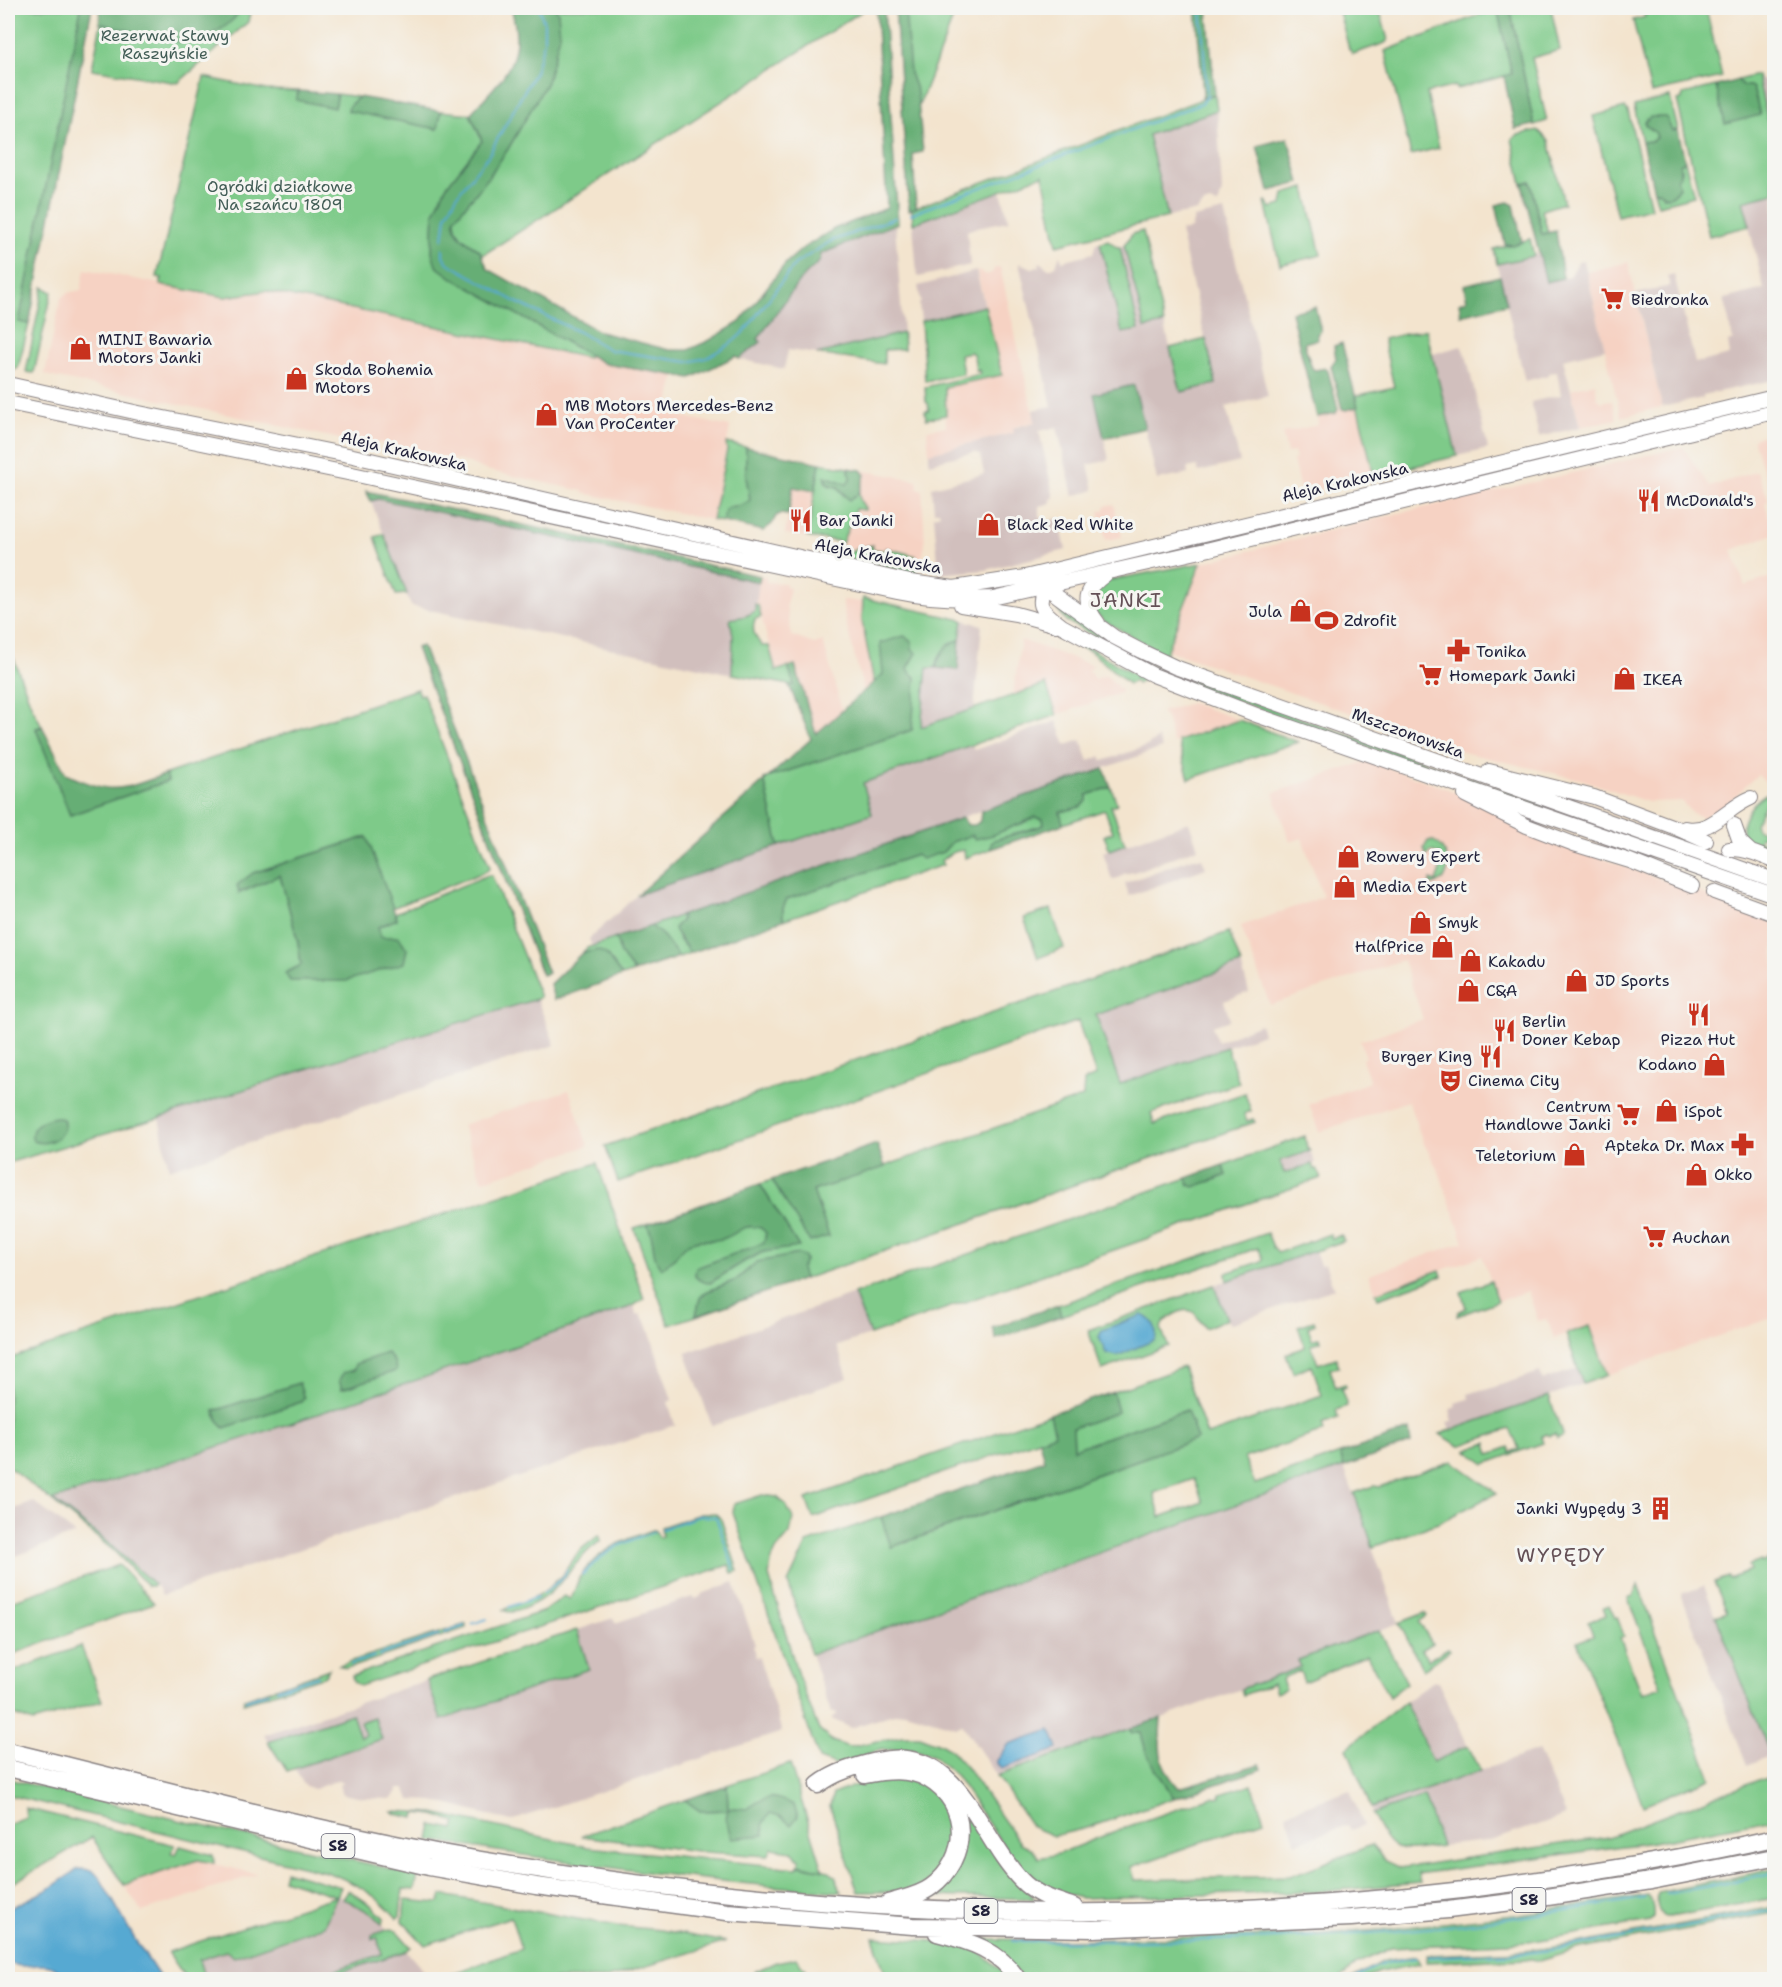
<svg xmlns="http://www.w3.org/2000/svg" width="1782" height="1987" viewBox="0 0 1782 1987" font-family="'Shantell Sans',sans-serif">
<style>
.built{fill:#f6d2c3}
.industrial{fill:#d1bfbd}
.green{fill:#7eca89;stroke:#507662;stroke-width:1.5;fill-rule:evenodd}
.forest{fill:#66ae75;stroke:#446858;stroke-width:1.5}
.water{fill:#57a9d2;stroke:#3c6686;stroke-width:1.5}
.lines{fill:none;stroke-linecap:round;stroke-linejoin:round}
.stream{stroke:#57a9d2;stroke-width:2}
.secondary-casing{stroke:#8a8384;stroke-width:16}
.highway-casing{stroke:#8a8384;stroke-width:19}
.secondary{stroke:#fff;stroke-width:14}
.highway{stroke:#fff;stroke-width:16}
.labels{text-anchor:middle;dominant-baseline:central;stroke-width:6;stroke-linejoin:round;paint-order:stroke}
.shield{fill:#f6f6f2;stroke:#626272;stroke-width:1.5}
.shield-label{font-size:15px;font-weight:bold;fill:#22223b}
.park-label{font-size:16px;fill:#425d56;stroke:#f6f6f2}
.poi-label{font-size:16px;fill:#22223b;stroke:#f6f6f2;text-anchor:start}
.street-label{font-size:16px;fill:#22223b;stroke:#f6f6f2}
.quarter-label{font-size:20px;letter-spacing:1.5px;fill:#645056;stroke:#f6f6f2}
</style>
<rect width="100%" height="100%" fill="#f6f6f2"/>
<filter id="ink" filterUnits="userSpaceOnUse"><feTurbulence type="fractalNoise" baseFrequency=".0167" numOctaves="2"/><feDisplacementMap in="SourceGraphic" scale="12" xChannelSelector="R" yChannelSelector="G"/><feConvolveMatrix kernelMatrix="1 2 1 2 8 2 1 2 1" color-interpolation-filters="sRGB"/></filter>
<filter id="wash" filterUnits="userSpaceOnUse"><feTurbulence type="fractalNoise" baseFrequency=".008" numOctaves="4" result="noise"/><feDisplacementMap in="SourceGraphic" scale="24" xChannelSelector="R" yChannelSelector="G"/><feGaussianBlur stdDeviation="1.35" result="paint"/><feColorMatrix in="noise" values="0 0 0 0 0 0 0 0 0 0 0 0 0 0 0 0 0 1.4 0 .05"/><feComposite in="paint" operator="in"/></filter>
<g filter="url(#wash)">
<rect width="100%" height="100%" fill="#f3e4ce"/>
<!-- built -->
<path class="built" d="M1628,262L1662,407L1621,417L1587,272Z
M1000,267L1035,422L1016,426L1015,433L929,453L927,430L946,426L945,387L1002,375L977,272L980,271L985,275L992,273L994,269Z
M85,269L225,297L266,291L587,358L589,355L605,364L675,376L667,413L730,427L712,520L583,493V491L486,470L469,463L386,444L342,437L340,439L49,376L45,374L61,298L67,293L81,290Z
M1595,383L1597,397L1601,402L1612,400L1617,419L1580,427L1571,389Z
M1358,407L1374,476L1301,494L1293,460L1296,459L1294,452L1287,453L1282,433L1318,425L1317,417L1335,413L1338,409L1346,410Z
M1764,435L1774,464L1773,497L1753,439Z
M1683,447L1710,487L1757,471L1769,500L1765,503L1774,534L1732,550L1745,586L1774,576V791L1758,774L1728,803L1703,818L1691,812L1681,801L1648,802L1583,780L1467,753L1167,650L1201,563L1380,518Z
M820,463L917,480L918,488L922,490L925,543L922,559L903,551L872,549V546L853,550L841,545L838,541L785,534L793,487L815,491Z
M1114,504L1122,537L1106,540L1099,511L1105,510V506Z
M760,576L766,577V582L786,583V586L790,588L786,605L792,636L814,644L823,641L842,711L816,735L795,665L776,671L758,605L755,604Z
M842,600L863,602L862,621L874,683L864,692L846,623Z
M1021,640L1092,665L1093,667L1088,670L1095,679L1106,675L1121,690L1120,693L1057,715L1046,684L1013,695Z
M1191,703L1240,720L1173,743L1166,717L1161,712Z
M1368,761L1443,787L1604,859L1743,908L1774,924V1317L1607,1375L1590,1326L1554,1338L1547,1319L1538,1321L1528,1291L1498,1301L1482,1256L1376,1293L1369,1275L1464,1242L1439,1172L1423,1142L1408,1101L1319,1132L1309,1104L1370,1082L1362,1059L1366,1057L1360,1041L1423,1019L1403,960L1270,1005L1241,926L1323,897L1302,838L1290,842L1273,793Z
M569,1090L588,1146L482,1181L462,1125Z
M198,1860L257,1874L142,1912L124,1885Z"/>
<!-- industrial -->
<path class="industrial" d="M1774,73V147L1758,77L1763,80L1769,78L1770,74Z
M1217,110L1222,191L1219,202L1217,205L1210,202L1204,204L1197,211L1168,217L1148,135Z
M1001,191L1009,221L977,227L967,231L970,265L919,277L917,275L913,224Z
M1774,193V380L1703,395V398L1662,407L1636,294L1670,286L1667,276L1674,274L1695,363L1730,355L1728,342L1733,340L1724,299L1764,289L1743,201Z
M1224,211L1268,396L1226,407L1240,462L1199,472L1197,466L1187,468L1188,474L1157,480L1145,428L1094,394L1109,460L1088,465L1094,490L1073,496L1057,427L1039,431L1054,498L1050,499L1051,503L1040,506V516L1044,523L1059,518L1066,550L986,570L939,574L934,516L940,514L939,511H934L932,487L984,474L980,455L975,452L929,463V453L1014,433L1013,428L1035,422L1033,410L1052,406L1019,263L1032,268L1040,266L1039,262L1042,263L1047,268H1052L1056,266L1060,254L1062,261L1093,253L1096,243L1108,240L1117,247L1124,246L1132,234L1143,231L1170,347L1205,339L1180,231L1191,229L1194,218Z
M895,225L903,333L817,354L788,350L784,369L739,359L761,342L757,340L800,280L820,261L821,254Z
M1539,254L1546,282L1570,277L1578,262L1584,261L1605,349L1563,359L1580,427L1539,437L1531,402L1561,395L1557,372L1548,373V375L1525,381L1497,264Z
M976,271L985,306L921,321L919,304L921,302L918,286Z
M1461,346L1466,355L1488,449L1457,456L1433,354Z
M374,499L759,582L755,611L746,616L730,619L733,635L732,674L411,606L371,501Z
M963,620L982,625L974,709L921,727L927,668L958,670Z
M1057,721L1066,745L1081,740L1089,761L1101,756L1103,761L1147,746L1158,738L1162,748L592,946L589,939L637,895L872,814L862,783L972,745L974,750Z
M1189,822L1198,848L1134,872L1123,874L1121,877L1112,880L1103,852Z
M1193,858H1202L1206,868L1129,896L1125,883Z
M1241,964L1249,992L1224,1001L1230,1020L1212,1026L1218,1042L1260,1024L1263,1034L1119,1084L1096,1015Z
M537,999L555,1045L169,1169L159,1118L297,1072Z
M1310,1151L1315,1163L1284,1174L1280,1161Z
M1315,1251L1320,1265L1325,1264L1334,1289L1229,1324L1214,1285Z
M854,1294L870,1335L837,1346L848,1378L712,1426L686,1353Z
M634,1306L636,1315L640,1314L647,1324L672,1400L668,1402L675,1425L162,1595L158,1587L152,1585L108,1543L52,1500L297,1421Z
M1577,1369L1583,1384L1451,1430L1448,1422L1453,1421L1450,1410L1456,1406L1455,1403L1469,1399L1468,1394L1481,1390L1482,1391L1540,1372L1543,1380Z
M1344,1467L1399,1623L1298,1660L1301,1667L1124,1732L997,1776L962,1724L956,1727L905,1712L890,1715L851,1728L832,1719V1717L837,1715L836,1712L831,1713L811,1654Z
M34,1502L75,1534L8,1559V1511Z
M734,1582L755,1645L752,1646L754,1651L756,1658L759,1657L782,1732L511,1821L433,1801L410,1800L406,1789H398L392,1799L363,1798L343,1794L339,1785L344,1783L338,1780L314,1789L304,1785L295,1769L381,1739L365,1735L360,1737L352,1714L268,1742L264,1735L427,1680L441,1719L589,1670L577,1630L613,1618L615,1623L692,1597L695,1599L700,1597L702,1594Z
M1704,1586L1771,1756L1747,1765L1681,1594Z
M1434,1680L1438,1682L1480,1771L1538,1750L1566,1815L1494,1840L1441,1846L1424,1796L1372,1814L1371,1808L1443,1784L1405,1702Z
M1350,1790L1364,1825L1351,1830L1348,1825L1296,1843L1286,1813Z
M338,1895L374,1915L431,1979H186L168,1952Z"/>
<!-- green -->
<path class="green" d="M8,8H89L23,323L29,324L18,368L11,372L8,371Z
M104,8H251L248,22L178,83L92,69Z
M555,8H867L483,255C472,240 455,241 455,218L482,186L508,149L547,82L558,13Z
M895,8H957L918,108L903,110Z
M1338,8H1379L1388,40L1385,43L1353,54L1349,49Z
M1497,8L1512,74L1456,89L1455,86L1427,93L1439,148L1411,155L1385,51Z
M1510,8H1551L1560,50L1532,58L1547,121L1534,125Z
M1643,8H1706L1722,77L1651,93L1633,20L1645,17Z
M1757,75L1774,147V193L1743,201L1750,226L1709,236L1677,100L1682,99L1683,94L1716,86L1725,123L1760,115L1753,88L1750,86H1743L1738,80Z
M204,77L266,90L299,91L297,94L335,107L337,98L336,94L359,97L352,103L437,129L441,111L470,114L482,141L446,187L434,213L432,252L451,277L589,355L588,358L266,291L225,297L160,285L162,278L157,277Z
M1215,94L1217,110L1148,135L1168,217L1057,245L1043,175L913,224L912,209Z
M1670,97L1678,130L1672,131L1662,117L1647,119L1645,125L1655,132L1657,137L1652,141L1642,142L1634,106Z
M1625,108L1628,111L1651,208L1617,216L1593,116Z
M1538,130L1549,141L1564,203L1542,210L1548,233L1542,234L1530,181L1522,184L1512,139L1518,135Z
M1685,161L1694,196L1658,205L1654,191L1660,192L1664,197L1672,196L1679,187L1677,179L1681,171L1680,164Z
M1305,188L1321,255L1280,265L1265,202L1266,201L1271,208L1282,205L1284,194Z
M1143,231L1164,324L1145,328L1124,246L1132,234Z
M1530,239L1534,256L1497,264L1494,249C1507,245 1517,243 1530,239Z
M1108,240L1117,247H1120L1139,330L1122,333L1100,243Z
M43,287L52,292L34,373L26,372Z
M985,306L1002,375L945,387L946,415L926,419L925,411L929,410L928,403L926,402L925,387L980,374L979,370L976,371L974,356L971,352L960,354L963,374L925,381L921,321Z
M1426,329L1457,456L1374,476L1355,396L1394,387L1383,339Z
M903,333L904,349L884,350V364L817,354Z
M1206,339L1216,384L1181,392L1170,348Z
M1702,419L1703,424L1072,574L1071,572Z
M726,443L746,447V477L750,499L748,502L739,506H733L723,515V522L712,520L727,450Z
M820,463L849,468L850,479L847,484L826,477L825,481L830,486L838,487L844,496L854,498L857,493H859L860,500L865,508V510L855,509L852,524H850L841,545L838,541L807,537Z
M384,534L407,594L396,595L375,537Z
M873,545L872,549L886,551V548L916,556L912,563L917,572L913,573L882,565V563L878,562L877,564L848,559L849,553L859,548Z
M1201,563L1165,655L1106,622L1096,614L1091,596L1100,582Z
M863,598L963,620L960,640L950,643L939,657L936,668H927L921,727L1046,684L1057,715L863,783L872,814L779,846L764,779L912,730L910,674L908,668L883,674L874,683L862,621Z
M755,604L758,605L761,617L755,619C751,631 755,637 762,646H769L776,671L788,667L795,686L732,674L733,635L730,619L746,616L755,611Z
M1061,605C1092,633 1127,652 1164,670L1632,835L1657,845L1656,849L1178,680L1066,621L1058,610Z
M1062,631L1143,680L1137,684L1135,680L1129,684L1090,651L1057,638Z
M8,644L32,707L42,726L36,728L70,815L168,781L166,774L417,689L420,695L423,694L490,867L487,871L392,908L366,837L253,873L240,893L280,875L298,942L301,966L286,973L381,937L378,927L397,919L395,913L488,875L492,876L540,997L537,999L297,1072L159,1118L8,1163Z
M1239,720L1298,742L1189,779L1178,741Z
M1111,787L1117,804L1111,806L1125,844L1110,850L1104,836L1113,832L1105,810L1063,824L1059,812L1080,807L1087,801V795Z
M1766,794L1772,795L1769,797L1755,824L1757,829L1762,831L1774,826V831L1760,837L1759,841L1774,848V857C1766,852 1755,849 1748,843C1732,828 1752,802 1766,794Z
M1036,817L1043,819L1044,824L1042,826L1013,834L991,846V849L965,858L964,850C955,851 947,854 941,861L943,865L783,920V908L787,899L917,855L945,850L951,842L973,835V837L1021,824Z
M1428,841H1434C1447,850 1452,864 1444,879L1433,885L1430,884L1431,880L1436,882L1443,861L1438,859L1440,854L1430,851L1427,856L1426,855L1424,848Z
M1051,909L1064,948L1038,958L1024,918Z
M682,915L681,921L676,926L678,938L690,953L679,957L663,936L651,926Z
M1229,932L1241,964L1096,1015L1120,1084L1227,1047L1239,1083L1151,1113L1154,1124L1245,1093L1251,1111L1244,1114L1247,1121L1253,1119L1255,1122L804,1279L801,1269L805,1260L804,1256L792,1255L780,1260L757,1262L736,1280L706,1292L700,1298L696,1316L669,1325L634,1228L647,1224L654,1239L653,1245L666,1266C673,1256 682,1246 694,1241C700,1238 706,1241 713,1240C730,1237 743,1222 761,1228L766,1232L764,1243L696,1268L695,1276L698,1279L710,1283L745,1261L763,1252L798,1246L760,1184L772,1180L785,1202L829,1236L813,1191L1083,1097L1084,1081L1096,1076L1078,1021L618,1182L605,1146Z
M616,938L620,953L634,972L622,976C608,957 607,950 582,953L587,948Z
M1305,1136L1307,1148L1310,1151L1280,1161L1284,1173L1312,1164L1314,1169H1317L1321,1178L870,1335L854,1294L1187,1178L1189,1185C1201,1185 1216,1180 1227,1175L1223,1165Z
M597,1163L644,1299L633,1306L297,1421L53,1500L108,1543L154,1584L152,1586H148L114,1551L8,1466V1359ZM387,1354L392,1359L341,1388L343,1373L352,1371L355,1368ZM299,1383L218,1420L214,1411Z
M1267,1233L1274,1249L1278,1253L1330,1234L1332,1239L1341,1235L1344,1241L1227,1281L1226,1273L1262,1261L1263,1258L1258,1248L1061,1316L1058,1305Z
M1440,1270L1442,1276L1378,1298L1376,1293Z
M1491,1281L1498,1301L1457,1316L1458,1312L1466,1308L1461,1292Z
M1214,1285L1227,1319L1205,1328C1201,1323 1197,1315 1193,1312C1184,1306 1163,1319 1161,1328L1168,1346L1102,1370L1088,1330Z
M1314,1321L1315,1324L1308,1327L1312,1340L1320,1337L1321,1341L1311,1345L1318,1364L1336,1358L1339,1366L1330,1369L1336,1387L1345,1384L1346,1387L1341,1389L1347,1406L1336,1410L1338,1418L1322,1424L1324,1431L1244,1458L1255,1484L1340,1454L1344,1467L811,1654L788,1583L807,1543L881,1517L892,1547L1197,1439L1186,1410L1074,1449L1073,1428L1118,1412L1113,1392L1183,1367L1207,1435L1322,1395L1312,1366L1293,1373L1286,1354L1305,1347L1298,1326ZM1194,1479L1203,1502L1160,1517L1154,1493Z
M1590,1326L1607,1375L1583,1384L1566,1334Z
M1549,1396L1563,1436L1557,1438L1555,1434L1549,1436L1547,1434L1541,1437L1543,1443L1485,1464L1466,1450L1487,1443L1490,1454L1509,1447L1511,1452L1519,1449L1510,1429L1459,1446L1440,1434Z
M1050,1414L1056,1434L813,1518L806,1499Z
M1452,1461L1497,1493L1438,1523L1373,1547L1354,1493L1374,1486L1379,1487Z
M762,1495L777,1497L786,1505L793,1518L790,1534L776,1550L771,1562L769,1576L798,1675L819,1730L832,1741L849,1747L902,1736H919L940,1744L952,1751L967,1768L1020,1843L1032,1849L1039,1858L1058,1854L1118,1830L1209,1798L1214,1797L1217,1798L1221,1797V1794L1252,1784L1264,1820L1131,1867L1135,1880L1290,1876L1372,1845L1385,1861L1400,1868L1608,1837L1774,1774V1819L1653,1842L1418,1874L1420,1883L1314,1892L1082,1898L1047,1891L1022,1873L956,1776L934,1756L912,1749L880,1750L836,1765L819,1759L733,1513L734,1504Z
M715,1513L721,1519L738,1571L732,1573L729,1565L360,1686L354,1682L352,1676L544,1611L564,1596L570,1599C575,1593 576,1583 581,1575C600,1549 624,1540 653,1530H655L659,1537L662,1536L661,1527L700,1514Z
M599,1535L601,1540C597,1544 591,1548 587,1552C565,1574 556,1595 525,1608C517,1611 511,1614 503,1610L537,1596L550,1587L563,1574L579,1551Z
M1772,1557L1774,1564V1755L1771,1756L1716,1616L1727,1612L1714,1582L1728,1577L1729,1579L1750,1571L1748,1566L1761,1561L1762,1563Z
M119,1565L154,1603L8,1656V1602Z
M1638,1585L1711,1778L1643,1805L1577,1642L1593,1636L1588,1622L1606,1615L1603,1607L1609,1605L1615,1618L1617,1617L1624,1636L1620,1638L1642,1694L1661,1687L1628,1598L1633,1596Z
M1425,1613L1427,1616L1419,1622L1432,1643L1421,1650L1428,1660L1448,1648L1450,1650L1423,1670L1399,1623Z
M466,1624V1628L355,1666L346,1668L339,1665Z
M577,1630L589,1669L441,1720L427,1680Z
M1379,1630L1407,1683L1389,1697L1367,1655L1304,1682L1300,1671L1284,1677L1282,1680L1286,1689L1276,1693L1273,1684L1243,1695L1241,1689L1301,1667L1298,1660Z
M81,1646L102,1701L33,1722L8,1713V1673Z
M329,1669L325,1676L244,1703V1699Z
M1405,1702L1433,1762L1468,1746L1481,1771L1371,1808L1347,1748Z
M352,1714L360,1737L365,1735L360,1722L374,1717L382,1739L287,1771L268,1742Z
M1129,1729L1132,1733H1141L1147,1755L1174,1798L1087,1828L1053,1836L1032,1827L997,1776Z
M790,1764L823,1870L799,1864V1859L791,1851L772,1848L768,1856L704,1852L581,1836L685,1800L700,1811L728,1810L727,1785Z
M897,1776L921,1781L940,1796L950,1814L955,1833L941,1873L920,1887L903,1892H858L830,1806L833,1794L869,1780Z
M8,1779L220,1830L418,1875L415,1890L403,1889L400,1916L397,1918C377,1895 355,1882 326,1872L8,1795Z
M1424,1796L1441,1846C1397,1853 1393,1856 1372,1814Z
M25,1808L175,1845L172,1853L176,1854L180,1846L213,1855L214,1863L198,1860L124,1885L92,1837L8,1886V1825L26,1818Z
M962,1810L1035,1899L929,1896L951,1878Z
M392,1811L434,1813L588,1847L786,1867L797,1868L798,1865L829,1871L832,1875L836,1876L841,1892C703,1882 566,1863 429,1840L432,1825L454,1829L456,1822L434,1815L416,1813L415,1818L395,1814Z
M1774,1869V1898L1670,1917H1664C1658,1913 1655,1900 1658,1893Z
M285,1871L341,1887L324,1926L234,1957L226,1951L199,1960L205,1979H186L168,1952L336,1896L283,1879Z
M348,1890L371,1905L384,1918L382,1924L374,1915L343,1898Z
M442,1895L618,1926L661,1930L726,1942L604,1979H456L451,1974L521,1949L511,1917L425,1945L403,1922L405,1900L439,1903Z
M1648,1895C1652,1901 1654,1910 1653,1918L1650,1921L1529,1942L1391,1948L1358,1963L1338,1980L1024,1979L981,1941V1939L1070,1940L1323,1934L1381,1930L1514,1915Z
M1774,1907V1913L1576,1950L1539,1961L1532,1959L1426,1962L1428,1955L1524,1951L1571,1945Z
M390,1929L396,1930L411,1947L406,1951L321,1979H310L382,1954L377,1937L372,1939V1935Z
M873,1937L949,1942L975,1948L1012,1979H887Z
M1416,1956L1420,1964L1380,1972L1363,1979H1351L1384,1961Z
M796,1958L805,1969L808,1978L805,1980L757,1979L754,1972L776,1962Z"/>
<!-- forest -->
<path class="forest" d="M81,8H92L29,324L19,322Z
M101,8H241C238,16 230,23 223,28C213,34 205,39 194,41C172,46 122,28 99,23Z
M511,8H555L558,13L560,35L547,82L508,149L482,186L455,218V228L461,237L480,251L488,269L600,332L669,350H688L710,340L740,322L786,263L803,248L834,229L887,208L876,8H884L898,223L821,254L820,261L800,280L758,339L761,342L739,359L736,356L691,378L605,364L451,277L436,266L432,252L434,213L446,187L482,141L478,130L470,114C503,77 527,61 511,8Z
M895,8H905L910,73L917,92L923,152L913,154L916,208L909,210Z
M1196,8H1207L1215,94L1202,98L1203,93Z
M1497,8H1510L1534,125L1515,129L1504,76L1512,74Z
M1738,80L1743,86H1750L1753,88L1760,115L1725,124L1716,86Z
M299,91L336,94L337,98L335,108L296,100Z
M359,97L441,111L438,129L348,111L349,106Z
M1650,117H1666L1672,131L1678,130L1685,161L1680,164V176L1677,179L1679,187L1672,196L1667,197L1658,191H1654L1642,142L1652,141L1657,137L1655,132L1645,125V122Z
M1288,138L1300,183L1269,191L1257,146Z
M1530,181L1542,234L1556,231L1563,278L1546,282L1522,184Z
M1508,202L1514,205L1522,242L1513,245L1505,244L1496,205Z
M1500,276L1507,304L1461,315L1459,303L1467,300L1464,285Z
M1315,307L1321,331L1317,334L1318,339L1304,343L1312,368L1315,370L1326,368L1328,371L1338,409L1336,413L1317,417L1291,312Z
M1342,343L1358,407L1346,410L1342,409L1331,366L1336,359L1334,346Z
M1134,385L1145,428L1104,438L1094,394Z
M746,447L820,463L815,491L793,487L788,515L780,514L776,516L772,524L763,531L723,522L725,510L728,507L739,506L748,502L750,499L746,477Z
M849,468L861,470L865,475L859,493L849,500L838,487L827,484L825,476L847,484L850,479Z
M366,491L760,576L759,582L378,499L371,501Z
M904,636L912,641V649L917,653L908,668L911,674L916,677L912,730L764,779L779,846L637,895L811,739L789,685H794L788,667L795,665L816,734L883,674L880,643Z
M960,640L958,670L936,668C940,653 944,644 960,640Z
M422,646L548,973L542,975L416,648Z
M42,726L66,774C113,795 118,791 166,774L168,781L70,815L36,729Z
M1104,769L1111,787L1087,795V801L1080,807L1060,812L1063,824L991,849V844L994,840L1042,826L1044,824L1043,819L1036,817L993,835L976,839L972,835L952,842L943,852L922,859L916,855L787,899L783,908V920L690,953L675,931L674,928L681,921L682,915L962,818L968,825H975L980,821L981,811Z
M367,837L397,919L378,927L381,937H399L407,949L404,963L346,981H290L285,973L301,965L298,942L280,875L239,893L237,885L253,873Z
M651,926L663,936L679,957L634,972L620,953L616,938Z
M598,950L606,954L622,976L554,1000L550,984L582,953Z
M56,1117L63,1119C69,1136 48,1147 33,1141C28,1126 43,1119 56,1117Z
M877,1144L885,1167L813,1191L829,1236L810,1242L772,1180Z
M1223,1165L1227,1175L1194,1187L1189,1185L1187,1178Z
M760,1184L799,1247L763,1252L745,1261L710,1283C703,1283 699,1281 695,1276L696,1268L764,1243L766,1233L761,1228C741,1222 738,1235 722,1239C710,1242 700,1237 689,1243C679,1250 672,1264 661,1268C650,1254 656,1239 647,1224Z
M799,1254L804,1256L805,1260L801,1269L804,1279L696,1316L700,1298L706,1292L736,1280L757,1262Z
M1058,1305L1061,1316L996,1339L992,1328Z
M387,1353L395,1363L396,1371L342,1389L339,1380L343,1373L354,1370L355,1364Z
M299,1383L304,1398L301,1402L224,1428L218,1420L214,1411Z
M1113,1392L1118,1412L1073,1428L1074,1449L1187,1410L1197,1439L891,1547L881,1517L1044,1460L1039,1440L1055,1434L1050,1414Z
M1409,1430L1411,1443L1344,1467L1340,1454Z
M1161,1718C1159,1748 1157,1764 1179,1788L1260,1764L1262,1769L1174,1798L1147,1755L1141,1733H1132L1129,1729Z
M727,1785L728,1809L734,1808L747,1809C768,1795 770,1794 794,1805L798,1816L791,1825L780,1816L770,1813L763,1823L764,1835L731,1838L726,1818L728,1810L700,1811L685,1800Z"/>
<!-- water -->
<path class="water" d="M1142,1315C1153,1318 1158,1329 1155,1340L1117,1356L1106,1353L1099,1337L1102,1330Z
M1051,1730L1058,1749L1001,1769L996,1762L1009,1744Z
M78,1869L92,1870L100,1878L136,1941L161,1979H52L60,1973C52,1961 35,1966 23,1966C18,1966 12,1964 8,1963V1909L47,1890Z"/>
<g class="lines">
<!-- stream -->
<path class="stream" d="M911,214L1202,103L1207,97L1201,8
M443,239L446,216L458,194L488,156L535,72L544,42V23L539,8
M443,248V256L448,263L516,302L581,333L610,350L688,362L706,358L730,344L745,331L795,264L831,241L895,218
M8,410L12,411
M662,1529L699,1516L716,1517L734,1569
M583,1575C605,1549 623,1543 654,1532
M544,1593L561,1579L567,1570
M509,1607L537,1597
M472,1624L487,1619
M444,1633L464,1626
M379,1655L439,1635
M351,1664L375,1656
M277,1689L317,1676
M246,1700L269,1692
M1666,1894L1774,1874
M1012,1941C1121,1942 1230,1941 1339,1935C1441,1930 1544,1914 1645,1898
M1429,1957L1527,1953L1559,1949L1774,1910
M1354,1980C1373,1965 1393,1960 1416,1958"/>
</g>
</g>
<g filter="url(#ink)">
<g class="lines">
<defs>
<path id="secondary" d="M8,384L139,413L353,456L910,582L954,588L1025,577L1774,397
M8,403L357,475L897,592C930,599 960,600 993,598L1210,549L1774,412
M1040,583L1114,637L1141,651L1175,667L1774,880
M1047,583C1034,607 1042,610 1062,626L1153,675L1259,716L1774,895
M961,605L1016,614L1056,625
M1098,623C1082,602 1084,590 1105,575
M1489,771L1594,797L1674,827L1706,841
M1465,795L1527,826L1574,844L1630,861L1692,886
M1734,825L1740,842L1751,852
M1685,828C1711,834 1728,807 1751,798
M1729,849C1744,848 1760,855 1774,861
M1714,892L1774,914"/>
<path id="highway" d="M8,1751C150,1785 292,1825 436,1852C801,1919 1176,1933 1545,1879C1622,1868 1699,1855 1774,1838
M8,1768L429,1867L536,1886L727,1912L913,1926L1093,1929L1351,1918L1448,1910L1528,1900L1651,1881L1774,1857
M865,1775C885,1771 909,1768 928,1779C971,1804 969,1859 931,1887C919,1896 901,1899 888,1903
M818,1785C835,1772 856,1766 877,1761C959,1742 977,1835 1021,1880C1036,1896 1055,1900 1074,1907
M937,1933C969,1941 1000,1950 1018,1980"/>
</defs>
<!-- secondary casing -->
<use href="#secondary" class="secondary-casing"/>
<!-- highway casing -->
<use href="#highway" class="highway-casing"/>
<!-- secondary -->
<use href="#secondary" class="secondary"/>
<!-- highway -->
<use href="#highway" class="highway"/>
</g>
</g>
<!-- icons -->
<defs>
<symbol id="supermarket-bare" viewBox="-9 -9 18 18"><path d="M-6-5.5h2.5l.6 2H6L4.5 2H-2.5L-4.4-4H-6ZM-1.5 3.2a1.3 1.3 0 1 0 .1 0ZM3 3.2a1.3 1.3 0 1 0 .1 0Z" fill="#c8321e" stroke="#f6f6f2" stroke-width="2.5" paint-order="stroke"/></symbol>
<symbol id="shop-bare" viewBox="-9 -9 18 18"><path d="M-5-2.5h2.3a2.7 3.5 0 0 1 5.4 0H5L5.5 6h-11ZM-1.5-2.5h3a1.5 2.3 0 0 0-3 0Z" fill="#c8321e" stroke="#f6f6f2" stroke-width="2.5" paint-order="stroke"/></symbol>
<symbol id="restaurant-bare" viewBox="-9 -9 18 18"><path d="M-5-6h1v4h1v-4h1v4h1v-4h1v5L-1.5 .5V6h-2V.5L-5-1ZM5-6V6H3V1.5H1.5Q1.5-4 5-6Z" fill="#c8321e" stroke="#f6f6f2" stroke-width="2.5" paint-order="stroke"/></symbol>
<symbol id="stadium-bare" viewBox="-9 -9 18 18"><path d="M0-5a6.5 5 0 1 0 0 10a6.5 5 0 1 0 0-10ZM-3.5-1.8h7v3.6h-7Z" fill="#c8321e" stroke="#f6f6f2" stroke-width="2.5" paint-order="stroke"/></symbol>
<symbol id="pharmacy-bare" viewBox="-9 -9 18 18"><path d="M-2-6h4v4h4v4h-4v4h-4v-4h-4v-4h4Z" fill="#c8321e" stroke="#f6f6f2" stroke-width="2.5" paint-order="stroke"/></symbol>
<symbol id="theatre-bare" viewBox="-9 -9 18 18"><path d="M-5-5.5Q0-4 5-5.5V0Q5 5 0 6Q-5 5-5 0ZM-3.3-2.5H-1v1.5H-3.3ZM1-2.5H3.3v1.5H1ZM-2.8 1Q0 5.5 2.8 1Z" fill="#c8321e" stroke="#f6f6f2" stroke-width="2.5" paint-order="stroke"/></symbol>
<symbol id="building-bare" viewBox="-9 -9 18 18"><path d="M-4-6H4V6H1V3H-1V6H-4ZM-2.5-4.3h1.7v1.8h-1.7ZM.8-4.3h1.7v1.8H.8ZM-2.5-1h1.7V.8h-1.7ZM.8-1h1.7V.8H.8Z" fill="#c8321e" stroke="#f6f6f2" stroke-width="2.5" paint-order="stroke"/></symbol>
</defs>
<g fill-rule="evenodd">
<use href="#supermarket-bare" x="1596" y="282" width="33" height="33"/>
<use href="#shop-bare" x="64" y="332" width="33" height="33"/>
<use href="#shop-bare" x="280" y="362" width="33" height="33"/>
<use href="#shop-bare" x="530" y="398" width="33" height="33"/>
<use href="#restaurant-bare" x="1632" y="484" width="33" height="33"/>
<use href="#restaurant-bare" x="784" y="504" width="33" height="33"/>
<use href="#shop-bare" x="972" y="508" width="33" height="33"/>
<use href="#shop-bare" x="1284" y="594" width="33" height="33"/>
<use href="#stadium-bare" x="1310" y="604" width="33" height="33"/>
<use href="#pharmacy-bare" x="1442" y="634" width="33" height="33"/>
<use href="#supermarket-bare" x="1414" y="658" width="33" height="33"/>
<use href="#shop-bare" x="1608" y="662" width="33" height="33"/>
<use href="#shop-bare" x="1332" y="840" width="33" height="33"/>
<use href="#shop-bare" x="1328" y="870" width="33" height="33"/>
<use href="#shop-bare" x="1404" y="906" width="33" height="33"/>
<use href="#shop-bare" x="1426" y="930" width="33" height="33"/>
<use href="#shop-bare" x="1454" y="944" width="33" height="33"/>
<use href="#shop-bare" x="1560" y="964" width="33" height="33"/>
<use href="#shop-bare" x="1452" y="974" width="33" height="33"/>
<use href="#restaurant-bare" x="1682" y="998" width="33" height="33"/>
<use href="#restaurant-bare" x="1488" y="1014" width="33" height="33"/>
<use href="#restaurant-bare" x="1474" y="1040" width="33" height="33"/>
<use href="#shop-bare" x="1698" y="1048" width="33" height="33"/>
<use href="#theatre-bare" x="1434" y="1064" width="33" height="33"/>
<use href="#shop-bare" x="1650" y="1094" width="33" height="33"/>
<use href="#supermarket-bare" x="1612" y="1098" width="33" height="33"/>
<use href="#pharmacy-bare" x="1726" y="1128" width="33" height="33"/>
<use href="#shop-bare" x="1558" y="1138" width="33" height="33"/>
<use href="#shop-bare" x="1680" y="1158" width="33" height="33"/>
<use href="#supermarket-bare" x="1638" y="1220" width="33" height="33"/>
<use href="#building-bare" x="1644" y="1492" width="33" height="33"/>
</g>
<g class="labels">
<!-- shield labels -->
<g class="shield">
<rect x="321.5" y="1834" width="33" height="24" rx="4.5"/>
<rect x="1512.5" y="1888" width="33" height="24" rx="4.5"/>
<rect x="964.5" y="1899" width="33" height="24" rx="4.5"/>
</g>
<g class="shield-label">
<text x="338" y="1846">S8</text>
<text x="1529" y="1900">S8</text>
<text x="981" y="1911">S8</text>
</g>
<!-- park labels -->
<g class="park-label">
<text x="165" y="35">Rezerwat Stawy<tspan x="165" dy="18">Raszyńskie</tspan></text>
<text x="280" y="186">Ogródki działkowe<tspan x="280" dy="18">Na szańcu 1809</tspan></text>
</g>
<!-- poi labels -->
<g class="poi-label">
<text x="1631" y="299">Biedronka</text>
<text x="98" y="339">MINI Bawaria<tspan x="98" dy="18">Motors Janki</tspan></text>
<text x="315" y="369">Skoda Bohemia<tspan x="315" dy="18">Motors</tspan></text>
<text x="565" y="405">MB Motors Mercedes-Benz<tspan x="565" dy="18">Van ProCenter</tspan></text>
<text x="1666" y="500">McDonald's</text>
<text x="819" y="520">Bar Janki</text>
<text x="1007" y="524">Black Red White</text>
<text x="1282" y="611" text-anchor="end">Jula</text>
<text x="1344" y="620">Zdrofit</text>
<text x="1476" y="651">Tonika</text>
<text x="1449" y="675">Homepark Janki</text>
<text x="1643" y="679">IKEA</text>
<text x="1366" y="856">Rowery Expert</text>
<text x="1363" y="886">Media Expert</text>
<text x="1438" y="922">Smyk</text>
<text x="1424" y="946" text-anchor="end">HalfPrice</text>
<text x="1488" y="961">Kakadu</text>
<text x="1595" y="980">JD Sports</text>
<text x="1486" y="990">C&amp;A</text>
<text x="1522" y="1021">Berlin<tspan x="1522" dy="18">Doner Kebap</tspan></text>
<text x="1698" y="1039" text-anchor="middle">Pizza Hut</text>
<text x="1472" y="1056" text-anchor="end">Burger King</text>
<text x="1697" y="1064" text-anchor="end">Kodano</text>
<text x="1468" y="1080">Cinema City</text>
<text x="1611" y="1106" text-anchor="end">Centrum<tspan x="1611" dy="18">Handlowe Janki</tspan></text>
<text x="1684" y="1111">iSpot</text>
<text x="1724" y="1145" text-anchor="end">Apteka Dr. Max</text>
<text x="1556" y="1155" text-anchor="end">Teletorium</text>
<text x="1714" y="1174">Okko</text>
<text x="1672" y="1237">Auchan</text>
<text x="1642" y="1508" text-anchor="end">Janki Wypędy 3</text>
</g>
<!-- street labels -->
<g class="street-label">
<text transform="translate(404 451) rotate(13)">Aleja Krakowska</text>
<text transform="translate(1345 482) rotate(-13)">Aleja Krakowska</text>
<text transform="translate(878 556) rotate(11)">Aleja Krakowska</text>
<text transform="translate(1408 733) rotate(20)">Mszczonowska</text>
</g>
<!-- quarter labels -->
<g class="quarter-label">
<text x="1126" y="600">JANKI</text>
<text x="1561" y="1555">WYPĘDY</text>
</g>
</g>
<!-- margin -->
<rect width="1782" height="1987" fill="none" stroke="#f6f6f2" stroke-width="30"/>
</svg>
